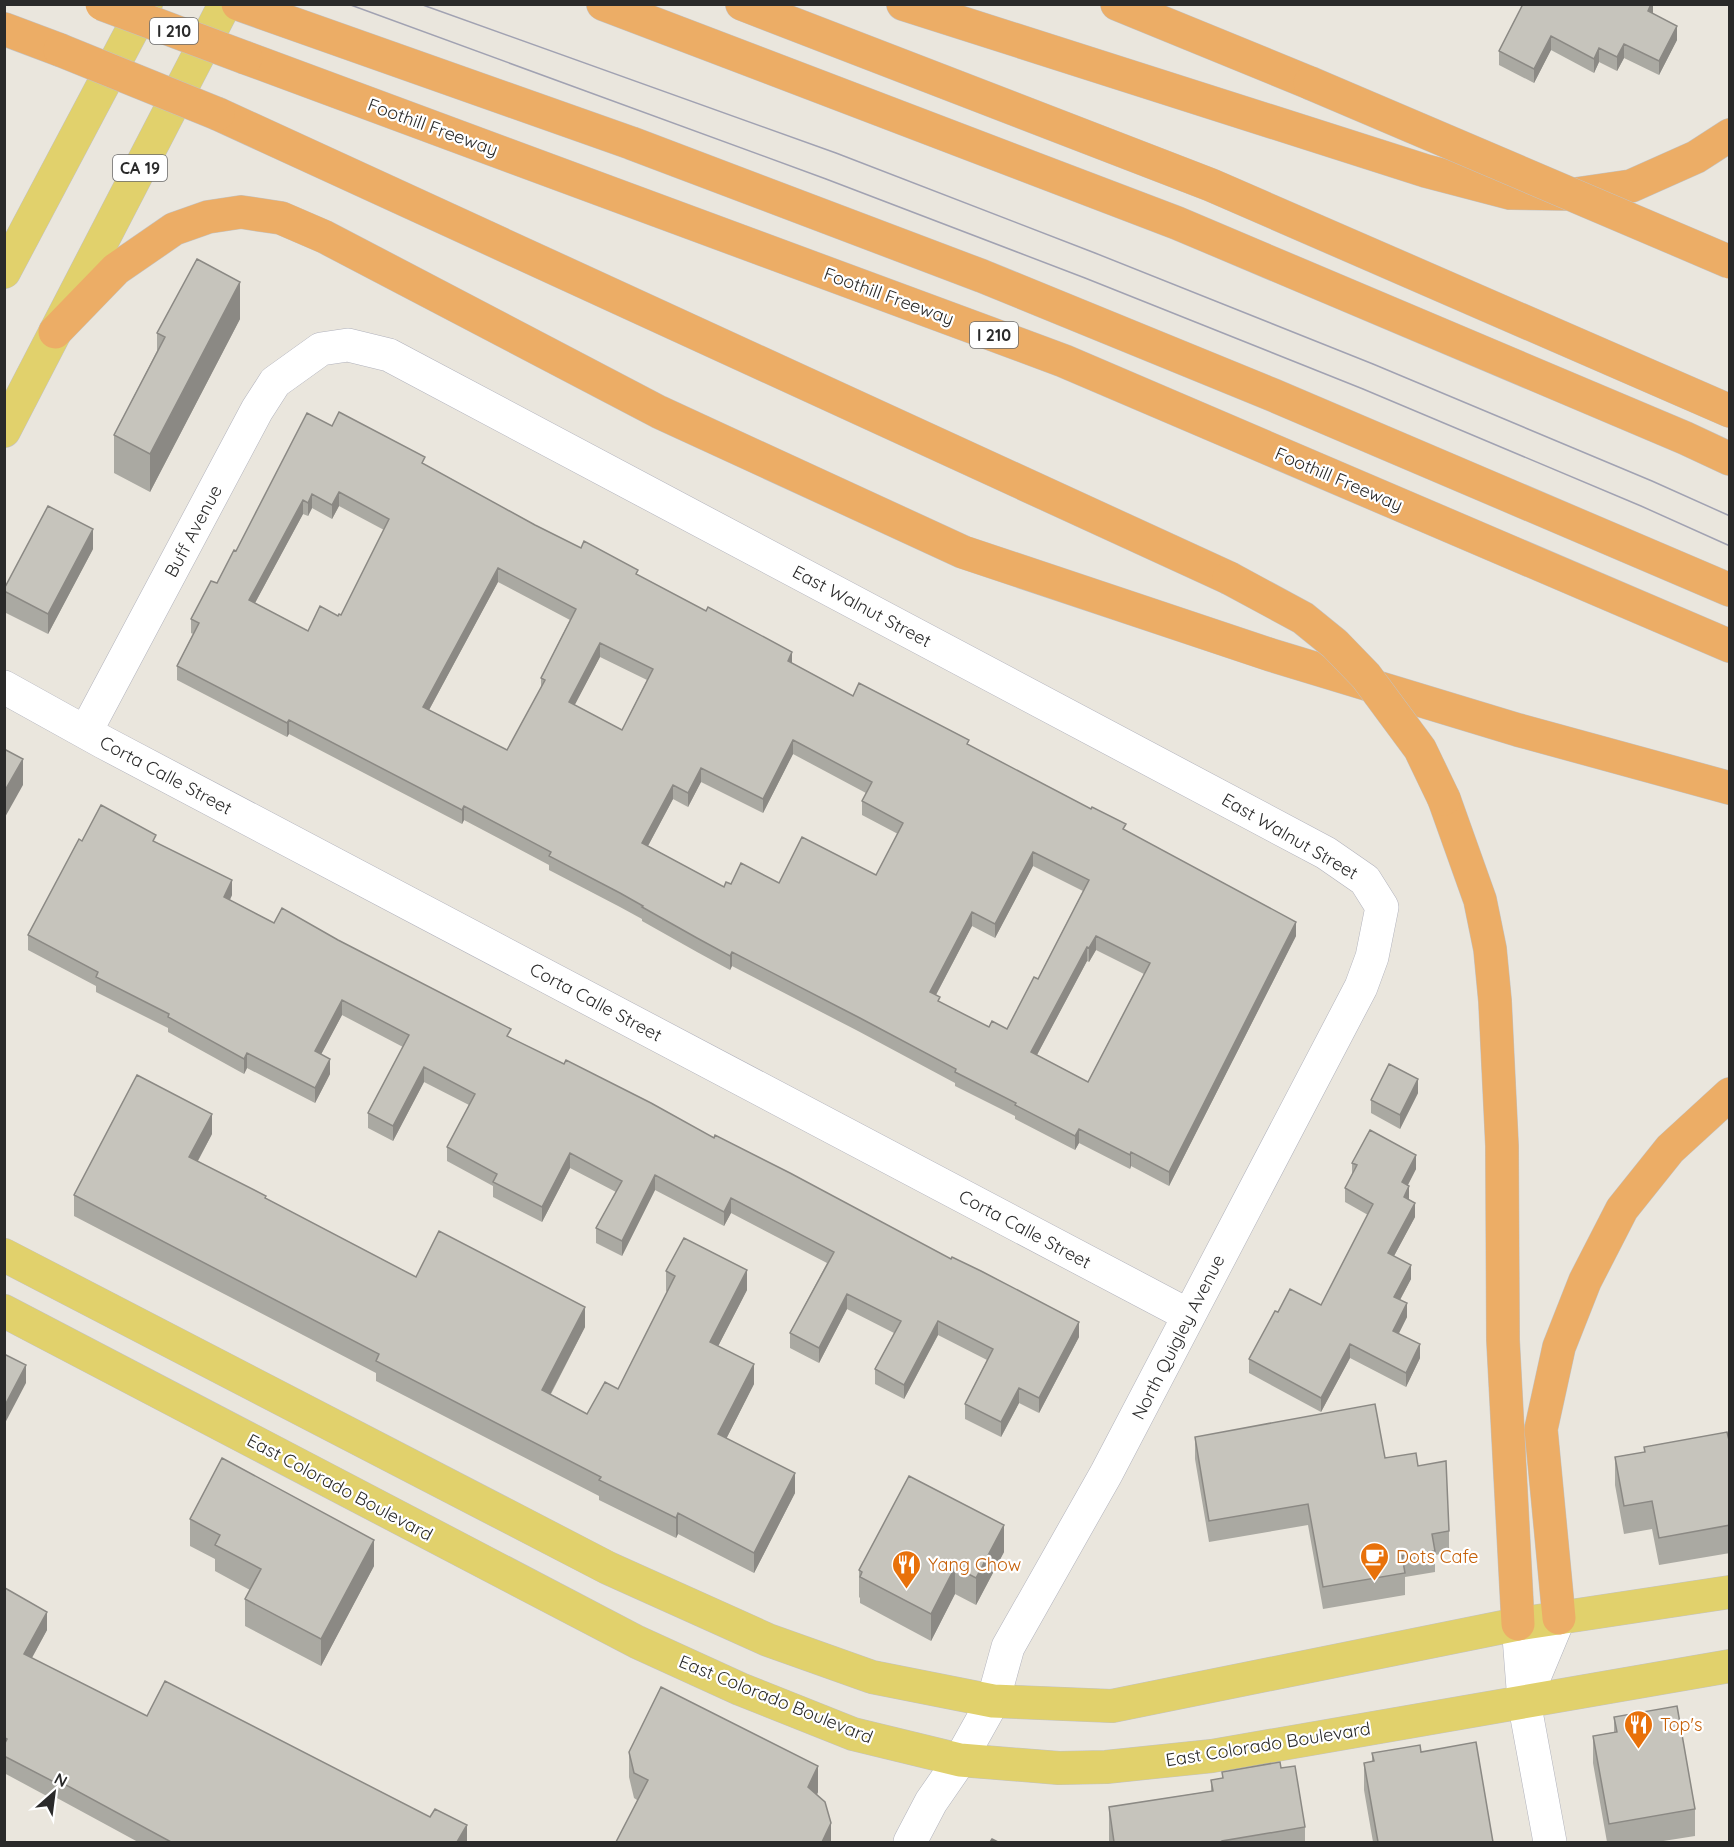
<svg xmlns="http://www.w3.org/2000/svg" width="1734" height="1847" viewBox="0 0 1734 1847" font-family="Quicksand,sans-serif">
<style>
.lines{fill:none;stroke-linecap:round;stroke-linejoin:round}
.minor-casing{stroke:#b1b2bc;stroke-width:34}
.major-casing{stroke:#c3c3c3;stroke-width:34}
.highway-casing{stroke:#c3c3c3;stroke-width:34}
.minor{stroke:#fff;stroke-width:33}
.major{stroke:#e1d16c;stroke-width:33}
.highway{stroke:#ecad66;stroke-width:33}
.tram{stroke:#a1a2b2;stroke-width:1.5}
.highway-bridge-casing{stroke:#c3c3c3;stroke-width:34;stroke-linecap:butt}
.highway-bridge{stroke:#ecad66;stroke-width:33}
.wall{fill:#aaa9a2;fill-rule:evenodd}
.shaded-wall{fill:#8b8984}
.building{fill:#c6c4bc;stroke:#8b8984;stroke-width:1.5;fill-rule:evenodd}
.labels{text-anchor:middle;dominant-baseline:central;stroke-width:4.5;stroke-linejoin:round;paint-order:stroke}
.shield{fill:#fff;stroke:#6a6a6a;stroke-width:1.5}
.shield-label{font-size:16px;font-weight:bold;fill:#2a2a2a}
.street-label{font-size:18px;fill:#2a2a2a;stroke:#fff}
.food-label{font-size:18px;fill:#c56008;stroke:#fff;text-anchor:start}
</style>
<rect width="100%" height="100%" fill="#eae6dd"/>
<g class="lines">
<defs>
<path id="minor" d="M4,687L103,742L1188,1315
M86,731L257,410L275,382L321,349L348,345L389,355L1326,853L1365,880L1382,907L1372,957L1361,987L1106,1474L1008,1647L993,1701L960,1760L931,1802L910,1842
M1518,1624L1524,1701L1550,1842
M1526,1697L1559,1618"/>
<path id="major" d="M4,272L146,4
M4,431L225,4
M4,1255L608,1568L768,1640L872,1677L993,1701L1112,1706L1518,1624L1730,1592
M4,1311L637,1642L740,1689L853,1734L960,1760L1059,1768L1106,1767L1212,1756L1730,1666"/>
<path id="highway" d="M238,4L631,143L982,276L1273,395L1730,590
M603,4L1177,223L1685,438L1730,459
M742,4L1211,185L1730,411
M903,4L1426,171L1510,193L1576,194L1631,186L1696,157L1730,135
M1117,4L1310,83
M4,29L60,50
M246,58L1064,361L1730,646
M218,114L1229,578
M55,332L116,269L174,229L208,217L241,212L281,218L325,237L659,412L963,552L1271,655L1518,730L1730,788
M1444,799L1480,900L1490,949L1495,1001L1502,1146L1503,1340L1518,1624
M1559,1618L1541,1429L1559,1347L1585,1281L1622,1209L1670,1149L1730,1094"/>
</defs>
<!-- minor casing -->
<use href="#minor" class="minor-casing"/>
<!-- major casing -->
<use href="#major" class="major-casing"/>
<!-- highway casing -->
<use href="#highway" class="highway-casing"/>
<!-- minor -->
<use href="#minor" class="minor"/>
<!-- major -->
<use href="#major" class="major"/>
<!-- highway -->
<use href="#highway" class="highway"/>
<!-- tram -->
<path class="tram" d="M348,4L826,179L1085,278L1363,389L1641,506L1730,546
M420,4L836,153L1095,253L1373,364L1652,481L1730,516"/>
<defs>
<path id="highway-bridge" d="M102,4L246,58
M60,50L218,114
M1310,83L1730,262
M1229,578L1303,618L1335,644L1366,676L1420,749L1444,799"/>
</defs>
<!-- highway-bridge casing -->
<use href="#highway-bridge" class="highway-bridge-casing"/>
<!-- highway-bridge -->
<use href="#highway-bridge" class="highway-bridge"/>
</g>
<!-- wall -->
<path class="wall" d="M1520,4H1653V13L1677,40L1659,75L1624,58L1617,71L1599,62L1594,73L1551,50L1534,83L1499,65V51L1522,6Z
M240,319L150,492L114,473V435L157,351V333Z
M332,426L425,465L535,525L581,548L638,575L792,663L853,696L969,745L1126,831L1296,936L1169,1186L1131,1166L1130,1169L1079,1143L1075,1150L1015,1119V1116L955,1086V1083L858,1031L732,966L730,970L697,952L642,921V919L620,907L549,870V865L464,820L462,824L289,734L287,737L177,680V666L193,634L191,633V619L217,583L236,551ZM339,506L384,530L341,615L338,616L308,631L255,603L303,514L308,516L312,508L332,519ZM498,582L570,620L541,678V688L507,750L429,710ZM600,657L647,680L622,730L574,705ZM793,754L866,793L862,801V815L898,834L876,875L779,883L731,884L724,887L648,846L673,799L688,807L701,782L763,813ZM1033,866L1083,891L1038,979L1007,1029L989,1027L940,1002L936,995L972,926L995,938ZM1096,950L1144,974L1088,1082L1037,1055L1087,961L1089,962Z
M93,549L48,634L4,612V589Z
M156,842L232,895L230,900L274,923L511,1038L714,1138L1079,1337L1039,1413L1019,1403L1001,1437L965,1419V1404L987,1360L938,1335L904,1399L875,1384V1369L894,1333L847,1309L819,1363L790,1348V1333L827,1263L731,1213L724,1226L655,1190L622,1256L596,1243V1228L616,1192L570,1168L542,1222L493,1197V1186L447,1161V1147L469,1105L424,1082L393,1141L368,1128V1113L403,1047L342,1015L321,1054L330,1074L315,1103L247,1068L244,1074L168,1032V1028L96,992V986L28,950V935Z
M1418,1093L1400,1129L1371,1113V1100Z
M212,1134L198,1161L266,1199L416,1277L585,1327L551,1394L587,1414L618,1389L667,1292L666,1291V1271L747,1290L718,1346L754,1384L726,1439L795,1493L754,1573L678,1534L676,1538L599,1500V1496L376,1381V1373L74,1216V1195Z
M1352,1163L1416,1169L1408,1185L1409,1200L1415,1217L1394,1256L1411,1279L1400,1300L1407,1317L1399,1333L1420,1358L1406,1387L1350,1358L1321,1412L1249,1373V1359L1278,1312L1321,1305L1368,1215L1345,1202V1188L1352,1174Z
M1195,1437L1385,1458L1418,1466L1449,1531V1553L1435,1555V1572L1405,1577V1595L1323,1609L1308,1525L1209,1542L1195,1459Z
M1730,1444V1553L1659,1565L1652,1529L1624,1534L1615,1485V1457L1644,1452V1447Z
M190,1519L374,1566L321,1666L245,1626V1599L250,1590L215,1571V1559L190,1546Z
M1004,1552L976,1605L955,1594L931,1641L860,1603V1598L859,1597V1570Z
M4,1589L47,1630L32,1658L147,1716L467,1842H138L57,1798L56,1801L4,1773Z
M1614,1717L1695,1809V1836L1657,1842H1607L1593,1763V1736L1614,1732Z
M629,1752L818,1792L817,1795L831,1842L637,1800L634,1798L629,1777Z
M1421,1752L1493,1842H1373L1364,1790V1763L1372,1762V1753Z
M1281,1768L1305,1827V1842H1109V1807L1211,1791V1780L1222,1778V1772Z"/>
<!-- shaded-wall -->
<path class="shaded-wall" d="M1651,4H1653V15L1648,11Z
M1677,26V40L1659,75V61Z
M1551,36V50L1534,83V69Z
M1624,44V58L1617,71V57Z
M1599,48V62L1594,73V59Z
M240,282V319L150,492V454Z
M339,492V506L332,519V505Z
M312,494V508L308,516V503Z
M303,500V514L249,614V600Z
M93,529V549L48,634V614Z
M498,568V582L423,721V707Z
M600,643V657L569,716V702Z
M792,652V666L788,661Z
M289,720V734L287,737V723Z
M793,740V754L763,813V799Z
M23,759V785L4,819V792Z
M701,768V782L688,807V793Z
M673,785V799L642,857V843Z
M464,806V820L462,824V810Z
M1033,852V866L995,938V924Z
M232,880V895L224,911V897Z
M972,912V926L930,1006V992Z
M1296,922V936L1169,1186V1172Z
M1096,936V950L1089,962V948Z
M1087,947V961L1031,1066V1052Z
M732,952V966L730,970V956Z
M342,1000V1015L315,1066V1051Z
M247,1053V1068L244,1074V1059Z
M330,1059V1074L315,1103V1088Z
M424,1067V1082L393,1141V1126Z
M1418,1079V1093L1400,1129V1115Z
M212,1114V1134L189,1177V1157Z
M1079,1129V1143L1075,1150V1136Z
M1131,1152V1166L1130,1169V1155Z
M570,1153V1168L542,1222V1207Z
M1416,1155V1169L1402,1196V1182Z
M655,1175V1190L622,1256V1241Z
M1409,1186V1200L1404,1197Z
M731,1198V1213L724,1226V1212Z
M1415,1203V1217L1388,1267V1253Z
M1411,1265V1279L1394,1311V1297Z
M747,1270V1290L710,1362V1342Z
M847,1294V1309L819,1363V1348Z
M1407,1303V1317L1393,1345V1331Z
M585,1307V1327L542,1410V1390Z
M938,1321V1335L904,1399V1385Z
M1079,1322V1337L1039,1413V1398Z
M1350,1344V1358L1321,1412V1398Z
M1420,1344V1358L1406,1387V1373Z
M754,1364V1384L718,1455V1434Z
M26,1365V1383L4,1425V1407Z
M1019,1388V1403L1001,1437V1422Z
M795,1473V1493L754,1573V1553Z
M678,1513V1534L676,1538V1518Z
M1004,1525V1552L976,1605V1578Z
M374,1540V1566L321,1666V1639Z
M955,1567V1594L931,1641V1614Z
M47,1612V1630L24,1672V1654Z
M818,1766V1792L808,1812V1787Z
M57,1780V1798L56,1801V1783Z
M831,1823V1842H822Z
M467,1825V1842H457Z"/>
<!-- building -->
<path class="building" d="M1523,4H1651L1648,11L1677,26L1659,61L1624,44L1617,57L1599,48L1594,59L1551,36L1534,69L1499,51Z
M197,259L240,282L150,454L114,435L165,337L157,333Z
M339,412L425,457L422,463L535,525L581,548L584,541L638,570L636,574L706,611L708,607L792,652L788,661L853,696L859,683L969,740L967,744L1091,809L1092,807L1126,824L1123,829L1296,922L1169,1172L1131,1152L1130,1155L1079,1129L1075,1136L1015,1105L1016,1103L955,1072L956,1069L858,1017L732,952L730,956L697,938L642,907L643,906L620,893L549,856L551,852L464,806L462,810L289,720L287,723L177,666L199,623L191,619L211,581L217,583L234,550L236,551L307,413L332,426ZM339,492L389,519L341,615L339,614L338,616L320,606L308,631L249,600L303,500L308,503L312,494L332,505ZM498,568L576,609L541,678L545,680L507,750L423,707ZM600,643L653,669L622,730L569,702ZM793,740L872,782L862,801L903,823L876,875L802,837L779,883L741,863L731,884L726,882L724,887L642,843L673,785L688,793L701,768L763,799ZM1033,852L1089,880L1038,979L1034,977L1007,1029L992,1021L989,1027L938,1001L940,997L930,992L972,912L995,924ZM1096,936L1150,963L1088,1082L1031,1052L1087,947L1089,948Z
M48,506L93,529L48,614L4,591V589Z
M4,749L23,759L4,792Z
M101,805L156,835L153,841L232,880L224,897L274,923L282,908L338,940L511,1029L507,1036L564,1064L566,1060L651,1103L714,1138L715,1135L790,1173L951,1259L952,1257L981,1271L1079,1322L1039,1398L1019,1388L1001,1422L965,1404L993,1349L938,1321L904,1385L875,1369L901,1321L847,1294L819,1348L790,1333L834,1252L731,1198L724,1212L655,1175L622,1241L596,1228L622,1181L570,1153L542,1207L493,1182L497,1174L447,1147L475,1094L424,1067L393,1126L368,1113L409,1035L342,1000L315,1051L330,1059L315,1088L247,1053L244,1059L168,1017L169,1014L96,977L98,972L28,935L79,839L82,841Z
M1389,1064L1418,1079L1400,1115L1371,1100Z
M137,1075L212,1114L189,1157L266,1196L265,1198L416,1277L439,1231L585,1307L542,1390L587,1414L605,1382L618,1389L675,1276L666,1271L684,1238L747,1270L710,1342L754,1364L718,1434L795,1473L754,1553L678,1513L676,1518L599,1480L601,1477L376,1361L379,1354L74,1195Z
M1370,1130L1416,1155L1402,1182L1409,1186L1404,1197L1415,1203L1388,1253L1411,1265L1394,1297L1407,1303L1393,1331L1420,1344L1406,1373L1350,1344L1321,1398L1249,1359L1275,1311L1278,1312L1290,1289L1321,1305L1373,1204L1345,1188L1357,1165L1352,1163Z
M4,1354L26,1365L4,1407Z
M1375,1404L1385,1458L1416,1453L1418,1466L1446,1461L1449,1531L1432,1534L1435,1551L1402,1556L1405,1573L1323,1587L1308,1504L1209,1521L1195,1437Z
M1727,1432L1730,1444V1525L1659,1538L1652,1501L1624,1506L1615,1457L1645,1452L1644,1447Z
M222,1458L374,1540L321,1639L245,1599L261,1569L215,1545L220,1535L190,1519Z
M909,1476L1004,1525L976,1578L955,1567L931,1614L860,1577L862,1572L859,1570Z
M5,1588L47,1612L24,1654L147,1716L165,1681L430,1817L435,1809L467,1825L457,1842H171L57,1780L56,1783L4,1756V1745L7,1739L4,1737V1589Z
M661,1687L818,1766L808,1787L825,1802L831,1823L822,1842H616L648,1780L634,1773L629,1752Z
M1677,1706L1695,1809L1609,1824L1593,1736L1617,1732L1614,1717Z
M1476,1742L1493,1842H1378L1364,1763L1374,1761L1372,1753L1420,1745L1421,1752Z
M1280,1762L1281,1768L1295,1766L1305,1827L1222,1841V1842H1114L1109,1807L1213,1791L1211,1780L1223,1778L1222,1772Z
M992,1839L998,1842H990Z"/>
<!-- icons -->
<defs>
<symbol id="cafe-pin" viewBox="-11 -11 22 30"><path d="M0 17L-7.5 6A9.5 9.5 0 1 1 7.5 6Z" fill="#e8710a" stroke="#fff"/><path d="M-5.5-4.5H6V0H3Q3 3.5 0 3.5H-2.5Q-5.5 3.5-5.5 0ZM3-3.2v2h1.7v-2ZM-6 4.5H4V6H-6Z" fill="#fff"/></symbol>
<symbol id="restaurant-pin" viewBox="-11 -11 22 30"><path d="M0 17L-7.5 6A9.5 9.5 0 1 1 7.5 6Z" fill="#e8710a" stroke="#fff"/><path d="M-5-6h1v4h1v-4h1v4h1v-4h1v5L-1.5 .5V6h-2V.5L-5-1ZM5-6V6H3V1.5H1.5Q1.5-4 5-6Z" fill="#fff"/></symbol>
</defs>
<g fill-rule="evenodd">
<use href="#cafe-pin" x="1358" y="1540" width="33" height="45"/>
<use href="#restaurant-pin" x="890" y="1548" width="33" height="45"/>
<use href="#restaurant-pin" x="1622" y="1708" width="33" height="45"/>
</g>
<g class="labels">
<!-- shield labels -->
<g class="shield">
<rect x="150" y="18" width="48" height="26" rx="4.5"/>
<rect x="113" y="155" width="54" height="26" rx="4.5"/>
<rect x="970" y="322" width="48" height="26" rx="4.5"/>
</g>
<g class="shield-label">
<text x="174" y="31">I 210</text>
<text x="140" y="168">CA 19</text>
<text x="994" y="335">I 210</text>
</g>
<!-- street labels -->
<g class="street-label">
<text transform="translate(433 127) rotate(20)">Foothill Freeway</text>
<text transform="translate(889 296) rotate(20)">Foothill Freeway</text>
<text transform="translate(1339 479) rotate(23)">Foothill Freeway</text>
<text transform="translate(193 531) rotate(-62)">Buff Avenue</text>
<text transform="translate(862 606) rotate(28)">East Walnut Street</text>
<text transform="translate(166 775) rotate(28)">Corta Calle Street</text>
<text transform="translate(1290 836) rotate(30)">East Walnut Street</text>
<text transform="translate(596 1002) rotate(28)">Corta Calle Street</text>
<text transform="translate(1025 1229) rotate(28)">Corta Calle Street</text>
<text transform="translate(1178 1337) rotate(-63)">North Quigley Avenue</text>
<text transform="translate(340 1487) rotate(28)">East Colorado Boulevard</text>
<text transform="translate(776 1699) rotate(22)">East Colorado Boulevard</text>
<text transform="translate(1268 1744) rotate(-9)">East Colorado Boulevard</text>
</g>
<!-- food labels -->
<g class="food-label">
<text x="1396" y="1556">Dots Cafe</text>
<text x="928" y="1564">Yang Chow</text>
<text x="1660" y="1724">Top's</text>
</g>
</g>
<!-- border -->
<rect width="1734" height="1847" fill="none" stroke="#2a2a2a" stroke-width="12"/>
<!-- north arrow -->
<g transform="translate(54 1793) rotate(28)" stroke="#ffffff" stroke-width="4.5" paint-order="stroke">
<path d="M0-4.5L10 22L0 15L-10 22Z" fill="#2a2a2a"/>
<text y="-9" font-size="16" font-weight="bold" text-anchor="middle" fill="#2a2a2a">N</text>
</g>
</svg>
